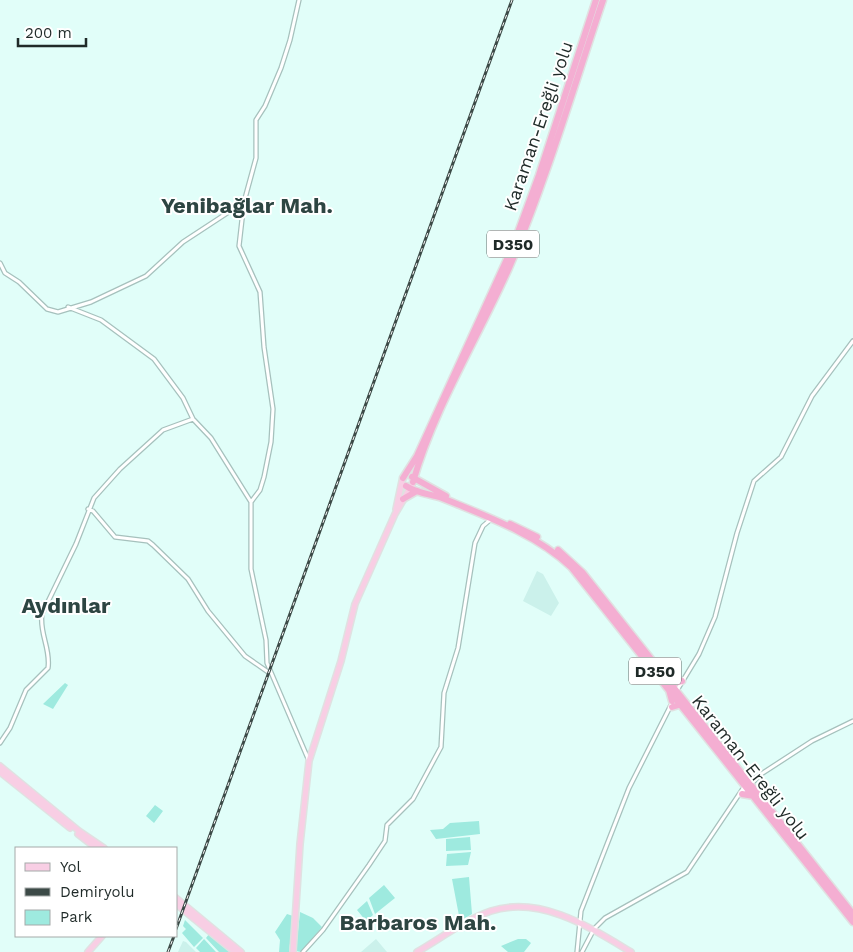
<svg xmlns="http://www.w3.org/2000/svg" width="853" height="952" viewBox="0 0 853 952" font-family="'Work Sans',sans-serif">
<style>
.built{fill:#cbf1eb}
.green{fill:#9eeadf}
.lines{fill:none;stroke-linecap:round;stroke-linejoin:round}
.minor-casing{stroke:#a6c1bd;stroke-width:5.5}
.major-casing{stroke:#e0e1e1;stroke-width:8}
.highway-casing{stroke:#e0e1e1;stroke-width:9}
.minor{stroke:#fff;stroke-width:3}
.major{stroke:#f8cee4;stroke-width:5}
.highway{stroke:#f4aed2;stroke-width:6}
.rail-casing{stroke:#3c4a47;stroke-width:3}
.rail{stroke:#fff;stroke-width:1;stroke-dasharray:4;stroke-linecap:butt}
.labels{text-anchor:middle;dominant-baseline:central;stroke-width:4;stroke-linejoin:round;paint-order:stroke}
.shield{fill:#fff;stroke:#626a68;stroke-width:1}
.shield-label{font-size:16px;font-weight:bold;fill:#1f2a28}
.street-label{font-size:18px;fill:#1f2a28;stroke:#fff}
.district-label{font-size:22px;font-weight:bold;fill:#2d4542;stroke:#fff}
</style>
<rect width="100%" height="100%" fill="#e1fef9"/>
<!-- built -->
<path class="built" d="M537,571L543,574L559,603L551,616L523,601Z
M376,939L387,952H361Z
M183,941L186,942L196,952H178Z"/>
<!-- green -->
<path class="green" d="M65,683L68,685L53,709L43,704Z
M155,805L163,811L154,823L146,816Z
M479,821L480,834L436,839L430,830L443,829L450,823Z
M470,837L471,850L446,851V839Z
M471,852L468,865L446,866L447,854Z
M469,877L472,914L460,921L452,879Z
M384,885L395,898L375,914L369,898Z
M367,901L373,915L366,921L357,910Z
M300,912L313,918L322,927L301,952L296,951Z
M287,914L293,916L289,952H279L280,940L275,932Z
M185,920L203,938L194,947L182,933L186,929L183,926Z
M209,934L232,952H219L206,938Z
M204,939L216,952H200L196,948Z
M518,939H526L531,943L524,952H508L501,946Z"/>
<g class="lines">
<defs>
<path id="minor" d="M0,263L5,273L19,282L47,309L58,312L91,302L146,276L183,242L244,202
M68,307L101,320L154,359L183,398L193,419L211,438L251,502V569L266,640L267,663L309,761
M251,502L260,490L264,477L271,442L273,409L264,347L260,292L239,246L244,202L256,158V120L265,106L281,68L290,40L299,0
M88,509L93,511L115,537L148,541L153,545L188,579L208,611L245,656L268,672
M676,692L699,654L715,617L737,533L754,481L781,457L812,396L853,341
M0,743L10,728L26,690L48,668C51,649 39,633 42,614L76,544L94,498L120,469L163,430L193,419
M749,782L812,741L853,721
M741,794L758,777
M303,952L323,930L369,865L385,841L387,825L413,799L441,747L444,693L458,648L475,543L483,526L490,520
M577,952L581,911L629,788L671,705
M582,952L594,929L605,918L687,872L744,787"/>
<path id="major" d="M396,509L402,481
M0,766L79,831L104,848
M0,772L70,828
M78,834L96,848
M176,898L241,952
M176,904L235,952
M88,952L102,936
M293,952L300,844L309,761L341,661L355,604L395,514L412,485
M417,952C441,938 465,920 491,911C541,895 591,928 631,952"/>
<path id="highway" d="M412,477L446,496
M403,478L417,456L513,246L539,175L596,0
M413,482C434,408 478,338 509,268C546,181 573,89 603,0
M406,486C416,493 430,494 442,498C486,516 536,534 571,567L853,922
M403,499L417,491
M510,524L537,537
M558,550L583,573L853,914
M670,680L674,683L682,681
M669,690L672,701
M672,707L682,704
M742,794L754,796"/>
</defs>
<!-- minor casing -->
<use href="#minor" class="minor-casing"/>
<!-- major casing -->
<use href="#major" class="major-casing"/>
<!-- highway casing -->
<use href="#highway" class="highway-casing"/>
<!-- minor -->
<use href="#minor" class="minor"/>
<!-- major -->
<use href="#major" class="major"/>
<!-- highway -->
<use href="#highway" class="highway"/>
<defs>
<path id="rail" d="M176,929L512,0
M168,952L174,936"/>
</defs>
<!-- rail casing -->
<use href="#rail" class="rail-casing"/>
<!-- rail -->
<use href="#rail" class="rail"/>
</g>
<g class="labels">
<!-- shield labels -->
<g class="shield">
<rect x="487" y="230.5" width="52" height="27" rx="4"/>
<rect x="629" y="657.5" width="52" height="27" rx="4"/>
</g>
<g class="shield-label">
<text x="513" y="244">D350</text>
<text x="655" y="671">D350</text>
</g>
<!-- street labels -->
<g class="street-label">
<text transform="translate(538 126) rotate(-71)">Karaman-Ereğli yolu</text>
<text transform="translate(751 767) rotate(52)">Karaman-Ereğli yolu</text>
</g>
<!-- district labels -->
<g class="district-label">
<text x="247" y="205">Yenibağlar Mah.</text>
<text x="66" y="605">Aydınlar</text>
<text x="418" y="922">Barbaros Mah.</text>
</g>
</g>
<!-- legend -->
<rect x="15" y="847" width="162" height="90" fill="#ffffff" stroke="#a5aaa9"/>
<rect x="25" y="863" width="25" height="8" fill="#f8cee4" stroke="#a5aaa9"/>
<text x="60" y="872" font-size="15" fill="#1f2a28">Yol</text>
<rect x="25" y="888" width="25" height="8" fill="#3c4a47" stroke="#a5aaa9"/>
<text x="60" y="897" font-size="15" fill="#1f2a28">Demiryolu</text>
<rect x="25" y="910" width="25" height="15" fill="#9eeadf" stroke="#a5aaa9"/>
<text x="60" y="922" font-size="15" fill="#1f2a28">Park</text>
<!-- scale -->
<path d="M18 38v8h68v-8" fill="none" stroke="#1f2a28" stroke-width="2.5"/>
<text x="25" y="38" font-size="15" fill="#1f2a28" stroke="#ffffff" stroke-width="4" paint-order="stroke">200 m</text>
</svg>
